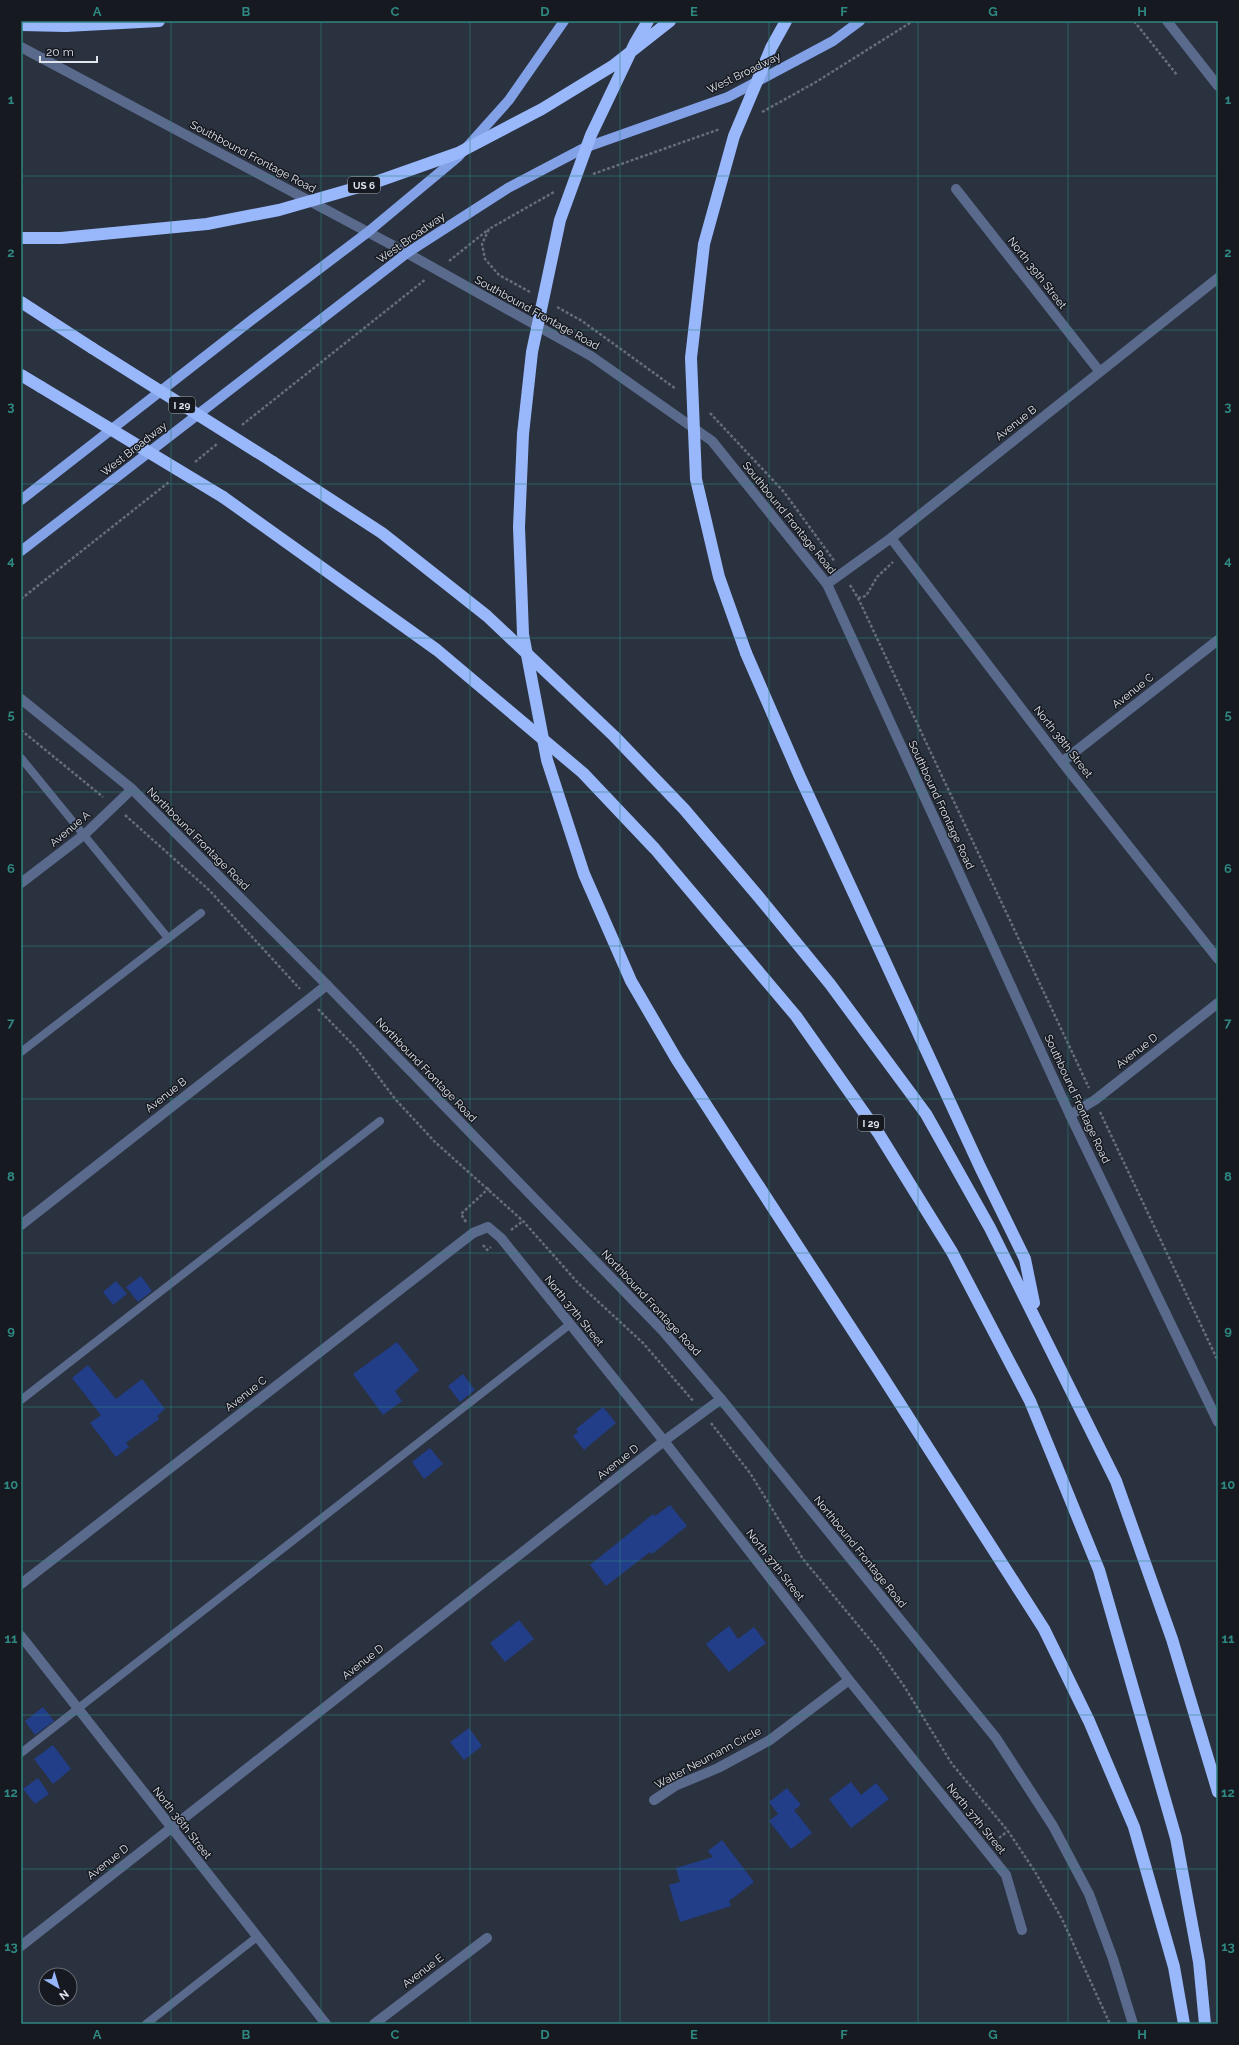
<svg xmlns="http://www.w3.org/2000/svg" width="1239" height="2045" viewBox="0 0 1239 2045" font-family="Raleway,sans-serif">
<style>
.building{fill:#233e89}
.lines{fill:none;stroke-linecap:round;stroke-linejoin:round}
.path{stroke:#676d7a;stroke-width:2.5;stroke-dasharray:3 2;stroke-linecap:butt}
.service{stroke:#5a6a8c;stroke-width:8}
.minor{stroke:#5a6a8c;stroke-width:10}
.tertiary{stroke:#5a6a8c;stroke-width:10}
.primary{stroke:#82a1e7;stroke-width:10}
.motorway{stroke:#99b7fb;stroke-width:12}
.motorway-bridge{stroke:#99b7fb;stroke-width:12}
.grid{fill:none;stroke:#2e8781;stroke-width:1;stroke-opacity:0.55}
.labels{text-anchor:middle;dominant-baseline:central;stroke-width:3;stroke-linejoin:round;paint-order:stroke}
.shield{fill:#16191f;stroke:#a3a8b0;stroke-width:1}
.shield-label{font-size:10px;font-weight:bold;fill:#e0e5ee}
.street-label{font-size:11px;fill:#e0e5ee;stroke:#16191f}
.neatline{fill:none;stroke:#2e8781;stroke-width:1.5}
.grid-label{font-size:13px;text-anchor:middle;font-weight:bold;fill:#2e8781}
</style>
<rect width="100%" height="100%" fill="#2a313f"/>
<!-- building -->
<path class="building" d="M141,1276L152,1291L138,1302L126,1287Z
M116,1281L127,1294L113,1305L103,1292Z
M397,1342L419,1370L395,1391L402,1401L383,1415L353,1374Z
M88,1365L116,1399L142,1379L165,1409L157,1416L159,1419L126,1443L129,1447L116,1457L90,1423L101,1415L72,1378Z
M463,1374L475,1390L460,1402L448,1386Z
M603,1407L616,1423L584,1450L573,1436L578,1432L576,1429Z
M430,1448L443,1464L424,1479L412,1462Z
M670,1505L687,1526L652,1554L650,1552L606,1586L590,1565L653,1514L655,1516Z
M519,1620L534,1639L505,1662L490,1643Z
M729,1626L738,1639L754,1627L766,1643L729,1672L706,1644Z
M43,1707L54,1721L35,1735L25,1721Z
M469,1728L482,1746L464,1760L450,1742Z
M53,1745L71,1769L53,1784L34,1759Z
M38,1778L49,1794L35,1804L23,1789Z
M851,1782L861,1795L876,1783L889,1799L851,1828L829,1799Z
M787,1788L801,1805L794,1810L812,1833L791,1849L769,1821L778,1814L769,1802Z
M722,1840L754,1882L729,1901L731,1906L680,1922L669,1885L680,1882L676,1868L713,1857L708,1851Z"/>
<g class="lines">
<!-- path -->
<path class="path" d="M1134,21L1177,75
M762,112L816,82L913,21
M593,174L720,129
M449,261L489,229
M530,292L499,275L485,259L482,244L489,229L554,192
M557,307L582,321L676,389
M710,413L784,492L835,562
M242,425L426,279
M195,462L217,444
M850,585L858,598L1089,1088
M858,598L866,596L877,577L893,562
M21,599L169,482
M21,730L103,797
M125,815L209,890L300,989
M318,1009L357,1049L396,1100L435,1142L523,1221L578,1283L643,1343L694,1402
M1100,1112L1218,1361
M466,1222L461,1214L489,1188
M511,1230L523,1221
M483,1245L487,1250L491,1247
M711,1423L750,1473L803,1559L877,1648L904,1686L952,1764L1008,1831L1034,1870L1062,1919L1110,2024
M995,1841L1008,1831"/>
<!-- service -->
<path class="service" d="M21,758L168,938
M21,1052L201,913
M21,1400L380,1121
M21,1753L569,1325
M146,2024L257,1937"/>
<!-- minor -->
<path class="minor" d="M956,189L1100,372
M891,538L1062,762L1218,959
M827,584L891,538L1218,278
M1062,762L1218,640
M1070,1115L1095,1100L1218,1003
M21,1225L327,985
M21,1584L473,1233L488,1227L501,1238L664,1441L849,1680L1006,1875L1022,1930
M21,1636L326,2024
M654,1800L675,1786L718,1768L770,1740L849,1680
M21,1946L664,1441L721,1399
M374,2024L487,1938"/>
<!-- tertiary -->
<path class="tertiary" d="M1167,21L1218,86
M21,47L407,253L591,356L712,441L827,584L1070,1115L1218,1422
M21,699L132,789L327,985L663,1331L721,1399L996,1738L1053,1826L1089,1894L1113,1959L1133,2024
M21,883L85,834L132,789"/>
<!-- primary -->
<path class="primary" d="M21,500L253,319L368,232L458,157L509,100L564,21
M21,551L407,253L508,188L584,148L728,97L833,41L860,21"/>
<!-- motorway -->
<path class="motorway" d="M21,25L66,26L159,21
M21,302L92,348
M21,375L41,387
M273,462L382,533L487,616L614,736L684,809L758,896L830,984L926,1114L990,1228L1116,1481L1172,1639L1218,1792
M223,497L437,650L583,773L655,849L796,1016L879,1134L952,1252L1030,1401L1099,1570L1176,1838L1199,1962L1205,2024
M746,653L800,777L980,1167L1025,1259L1034,1303
M732,1145L879,1371L1044,1629L1089,1721L1134,1827L1174,1967L1184,2024"/>
<!-- motorway-bridge -->
<path class="motorway-bridge" d="M648,21L635,43L591,135L560,220L532,352L523,434L519,527L523,634L547,760L584,874L631,981L677,1060L732,1145
M21,238H61L207,224L279,210L373,183L458,153L542,109L614,65L670,21
M92,348L273,462
M41,387L223,497
M746,653L719,577L696,479L691,358L704,244L734,136L771,48L786,21"/>
</g>
<!-- grid -->
<path class="grid" d="M171,21V2024M321,21V2024M470,21V2024M620,21V2024M769,21V2024M918,21V2024M1068,21V2024M21,176H1218M21,330H1218M21,484H1218M21,638H1218M21,792H1218M21,946H1218M21,1099H1218M21,1253H1218M21,1407H1218M21,1561H1218M21,1715H1218M21,1869H1218"/>
<g class="labels">
<!-- shield labels -->
<g class="shield">
<rect x="348" y="177" width="32" height="16" rx="3"/>
<rect x="169" y="397" width="26" height="16" rx="3"/>
<rect x="858" y="1115" width="26" height="16" rx="3"/>
</g>
<g class="shield-label">
<text x="364" y="185">US 6</text>
<text x="182" y="405">I 29</text>
<text x="871" y="1123">I 29</text>
</g>
<!-- street labels -->
<g class="street-label">
<text transform="translate(744 73) rotate(-26)">West Broadway</text>
<text transform="translate(253 157) rotate(28)">Southbound Frontage Road</text>
<text transform="translate(411 238) rotate(-35)">West Broadway</text>
<text transform="translate(1037 273) rotate(52)">North 39th Street</text>
<text transform="translate(537 313) rotate(29)">Southbound Frontage Road</text>
<text transform="translate(1016 423) rotate(-38)">Avenue B</text>
<text transform="translate(134 449) rotate(-38)">West Broadway</text>
<text transform="translate(789 518) rotate(51)">Southbound Frontage Road</text>
<text transform="translate(1133 691) rotate(-38)">Avenue C</text>
<text transform="translate(1063 742) rotate(52)">North 38th Street</text>
<text transform="translate(941 805) rotate(65)">Southbound Frontage Road</text>
<text transform="translate(70 829) rotate(-40)">Avenue A</text>
<text transform="translate(198 839) rotate(45)">Northbound Frontage Road</text>
<text transform="translate(1137 1051) rotate(-38)">Avenue D</text>
<text transform="translate(426 1070) rotate(46)">Northbound Frontage Road</text>
<text transform="translate(166 1095) rotate(-38)">Avenue B</text>
<text transform="translate(1077 1099) rotate(65)">Southbound Frontage Road</text>
<text transform="translate(651 1303) rotate(47)">Northbound Frontage Road</text>
<text transform="translate(574 1311) rotate(51)">North 37th Street</text>
<text transform="translate(246 1394) rotate(-38)">Avenue C</text>
<text transform="translate(618 1462) rotate(-38)">Avenue D</text>
<text transform="translate(860 1552) rotate(51)">Northbound Frontage Road</text>
<text transform="translate(775 1565) rotate(52)">North 37th Street</text>
<text transform="translate(363 1662) rotate(-38)">Avenue D</text>
<text transform="translate(708 1758) rotate(-28)">Walter Neumann Circle</text>
<text transform="translate(976 1819) rotate(51)">North 37th Street</text>
<text transform="translate(182 1823) rotate(52)">North 36th Street</text>
<text transform="translate(108 1862) rotate(-38)">Avenue D</text>
<text transform="translate(423 1971) rotate(-37)">Avenue E</text>
</g>
</g>
<!-- border -->
<rect width="1239" height="2045" fill="none" stroke="#16191f" stroke-width="44"/>
<!-- north arrow -->
<g transform="translate(58 1987) rotate(142)"><circle r="19" fill="#16191f" stroke="#676b72"/>
<path d="M0-3L7 15L0 10L-7 15Z" fill="#96b6fd"/>
<text y="-6" font-size="11" font-weight="bold" text-anchor="middle" fill="#e0e5ee">N</text>
</g>
<!-- scale -->
<path d="M40 56v6h57v-6" fill="none" stroke="#e0e5ee" stroke-width="2"/>
<text x="46" y="56" font-size="12" fill="#e0e5ee" stroke="#16191f" stroke-width="3" paint-order="stroke">20 m</text>
<rect x="22" y="22" width="1195" height="2001" class="neatline"/>
<g class="grid-label">
<text x="97" y="16">A</text>
<text x="246" y="16">B</text>
<text x="395" y="16">C</text>
<text x="545" y="16">D</text>
<text x="694" y="16">E</text>
<text x="844" y="16">F</text>
<text x="993" y="16">G</text>
<text x="1142" y="16">H</text>
<text x="11" y="104">1</text>
<text x="1228" y="104">1</text>
<text x="11" y="257">2</text>
<text x="1228" y="257">2</text>
<text x="11" y="411">3</text>
<text x="1228" y="411">3</text>
<text x="11" y="565">4</text>
<text x="1228" y="565">4</text>
<text x="11" y="719">5</text>
<text x="1228" y="719">5</text>
<text x="11" y="873">6</text>
<text x="1228" y="873">6</text>
<text x="11" y="1027">7</text>
<text x="1228" y="1027">7</text>
<text x="11" y="1181">8</text>
<text x="1228" y="1181">8</text>
<text x="11" y="1335">9</text>
<text x="1228" y="1335">9</text>
<text x="11" y="1489">10</text>
<text x="1228" y="1489">10</text>
<text x="11" y="1643">11</text>
<text x="1228" y="1643">11</text>
<text x="11" y="1797">12</text>
<text x="1228" y="1797">12</text>
<text x="11" y="1951">13</text>
<text x="1228" y="1951">13</text>
<text x="97" y="2039">A</text>
<text x="246" y="2039">B</text>
<text x="395" y="2039">C</text>
<text x="545" y="2039">D</text>
<text x="694" y="2039">E</text>
<text x="844" y="2039">F</text>
<text x="993" y="2039">G</text>
<text x="1142" y="2039">H</text>
</g>
</svg>
